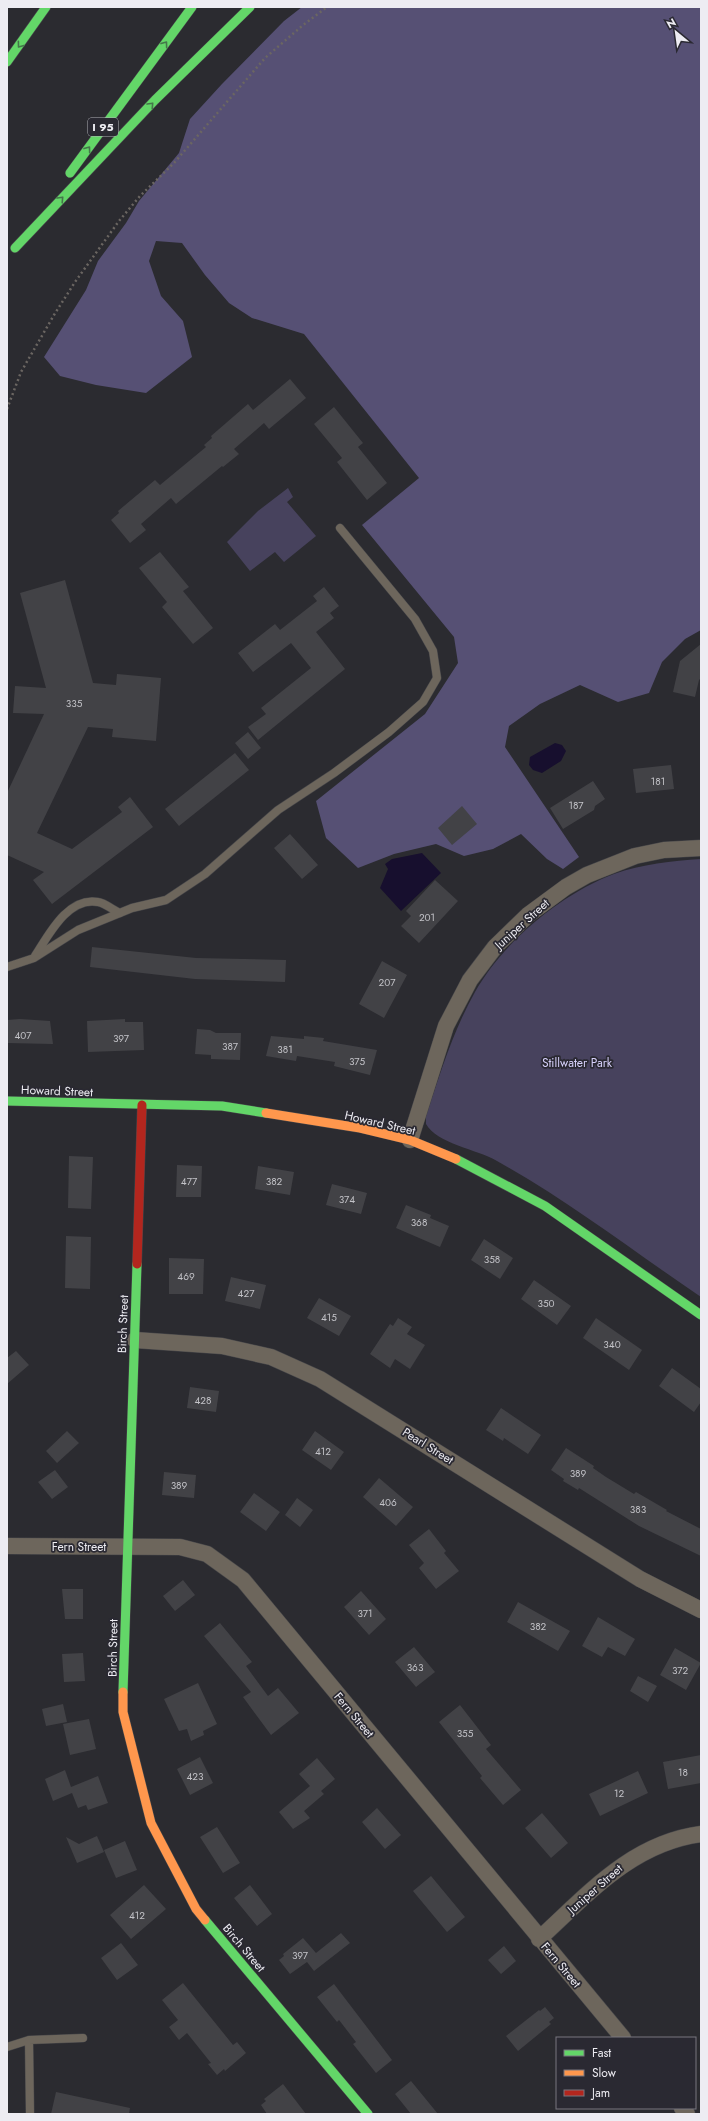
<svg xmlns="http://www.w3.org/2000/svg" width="708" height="2121" viewBox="0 0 708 2121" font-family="Jost,sans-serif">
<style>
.green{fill:#47425d}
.forest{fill:#565074}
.water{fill:#170f2e}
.building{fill:#424246}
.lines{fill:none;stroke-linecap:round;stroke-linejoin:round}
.lane-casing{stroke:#47474a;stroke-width:9}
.street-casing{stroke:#47474a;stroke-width:17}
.fast-casing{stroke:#47474a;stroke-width:10}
.slow-casing{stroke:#47474a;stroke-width:10}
.jam-casing{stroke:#47474a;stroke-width:10}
.path{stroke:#6b6662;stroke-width:2.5;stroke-dasharray:2 3;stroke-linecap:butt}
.lane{stroke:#6d665c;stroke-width:8}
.street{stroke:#6d665c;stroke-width:16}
.fast{stroke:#63d668;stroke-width:9}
.slow{stroke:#ff974d;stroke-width:9}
.jam{stroke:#b3261e;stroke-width:9}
.oneway{stroke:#44774a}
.labels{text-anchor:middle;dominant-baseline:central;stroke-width:3.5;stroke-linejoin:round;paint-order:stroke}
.number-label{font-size:10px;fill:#c2c2c7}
.shield{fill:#2a2932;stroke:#b2b2b8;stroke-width:1}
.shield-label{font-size:11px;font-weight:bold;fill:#edecf2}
.street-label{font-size:12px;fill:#edecf2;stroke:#2a2932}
.park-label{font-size:12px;fill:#d6d0fa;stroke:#2a2932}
</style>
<rect width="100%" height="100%" fill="#2b2b30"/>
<!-- green -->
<path class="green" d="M288,488L293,497L287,502L316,536L284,562L275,552L250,571L227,542L258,511Z
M701,859V1297C633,1251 569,1201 497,1161C477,1149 437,1144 426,1124V1116C440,1074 453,1031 475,992C503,942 561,894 614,874C642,864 672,861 701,859Z"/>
<!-- forest -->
<path class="forest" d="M302,7H701V630L685,639L662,662L649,693L618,702L580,685L540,704L509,726L505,747L579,857L563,869L547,859L521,834L493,849L464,856L436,844L394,854L358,868L326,838L316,801L425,714L458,663L454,637L362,525L419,478L304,334L252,318L229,303L205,275L182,243L156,241L149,261L161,296L183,321L192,357L146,393L96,385L60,376L44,357L86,290L98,261L126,223L139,201L179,153L190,119L222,84L284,21Z"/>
<!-- water -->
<path class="water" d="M555,743L562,745L566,751L561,761L542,773L533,770L529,765L530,757Z
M422,853L441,873L401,911L380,888L388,869L385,864L392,859Z"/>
<!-- building -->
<path class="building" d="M290,379L306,398L269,429L264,423L234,449L239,454L223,467L222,466L176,504L171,498L141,524L146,530L130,543L111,520L119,513L118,511L155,480L160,485L206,447L204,445L212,438L211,436L248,404L253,410Z
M334,407L363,443L358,447L387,483L367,500L337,462L342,458L314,424Z
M160,552L189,587L183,591L213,628L193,644L162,607L167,602L139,568Z
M65,580L93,683L116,685L117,674L161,678L156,741L112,737L113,729L88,727L37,833L72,849L122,812L118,807L130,797L153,827L52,904L33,880L44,872L7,855V793L44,714L13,713L15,686L46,688L20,593Z
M324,587L339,606L330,613L334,618L316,632L345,669L258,740L248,727L266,714L261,708L311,668L291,643L253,672L238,653L275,624L280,630L317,601L313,596Z
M701,644V678L699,680L695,697L673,692L680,661Z
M248,732L261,748L248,759L235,743Z
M235,753L249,770L179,826L165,809Z
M671,765L674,789L636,793L633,769Z
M593,781L605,799L595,806L594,810L563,829L550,808Z
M462,806L477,824L452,845L438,828Z
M290,834L318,865L302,879L274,848Z
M435,880L458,901L419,943L401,926L411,916L406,911Z
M92,947L196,958L286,960L285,982L195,979L90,967Z
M382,961L407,975L384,1018L359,1004Z
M20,1019L50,1021L53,1044L7,1043V1020Z
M125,1019V1022H143L144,1050L88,1052L87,1021Z
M197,1029L210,1030L216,1033H241L240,1060L211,1059V1055L195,1054Z
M271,1036L304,1039V1036L324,1038L323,1041L377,1050L370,1075L334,1066L335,1062L297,1056L296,1061L266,1056Z
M69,1156L93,1157L91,1209L68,1208Z
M177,1165L202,1166L201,1197H176Z
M258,1166L294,1172L290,1195L255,1189Z
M332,1184L367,1193L361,1214L326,1205Z
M406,1205L431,1215L430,1218L449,1226L440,1247L396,1228Z
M66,1236L91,1237L90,1289L65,1288Z
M484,1239L513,1258L500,1279L471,1260Z
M169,1258L204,1259L203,1294H169Z
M231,1277L266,1285L260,1309L225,1301Z
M534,1280L571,1306L557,1325L521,1299Z
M319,1298L351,1316L339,1336L307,1318Z
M398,1318L412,1327L407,1334L425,1345L410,1369L395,1359L390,1368L370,1354L390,1324L393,1326Z
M596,1318L642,1350L629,1370L583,1338Z
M16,1351L29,1365L7,1384V1358Z
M672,1368L701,1389V1402L694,1412L659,1386Z
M190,1387L219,1391L216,1412L187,1408Z
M501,1408L541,1435L528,1454L504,1438L503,1441L486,1430Z
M67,1431L79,1443L57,1463L46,1451Z
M315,1431L344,1452L331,1470L302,1450Z
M566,1448L594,1466L593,1468L606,1477L634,1494L636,1492L667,1510L666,1511L701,1529V1556L639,1526L579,1488L578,1490L563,1481L564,1479L551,1470Z
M55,1470L68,1487L52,1499L38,1482Z
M164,1472L196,1475L194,1498L162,1495Z
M379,1478L413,1507L396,1526L363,1497Z
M254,1493L280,1512L266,1531L240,1512Z
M297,1498L313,1510L300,1527L285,1515Z
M429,1529L446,1551L444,1553L459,1571L436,1589L419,1568L424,1563L409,1545Z
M183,1580L195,1595L175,1611L163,1596Z
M62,1589H83V1619H65Z
M361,1591L386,1619L369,1635L344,1607Z
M518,1602L570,1631L558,1651L507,1622Z
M598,1617L635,1639L625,1656L608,1647L602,1657L582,1646Z
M220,1623L252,1662L246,1666L268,1696L278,1688L299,1713L271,1735L243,1697L251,1692L204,1636Z
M414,1647L435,1672L416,1687L395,1662Z
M675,1648L701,1663L686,1690L660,1675Z
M83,1653L85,1681L64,1682L62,1654Z
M638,1676L657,1686L648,1702L630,1691Z
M198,1683L217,1724L203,1731L204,1735L191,1741L187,1729L179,1731L164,1699Z
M63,1704L67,1722L46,1726L42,1709Z
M460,1705L491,1745L486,1749L521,1790L503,1805L480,1778L482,1776L439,1722Z
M89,1719L96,1749L70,1755L63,1724Z
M701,1755V1783L668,1789L663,1762Z
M200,1757L213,1783L190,1795L177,1769Z
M317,1758L335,1779L321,1791L324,1794L304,1811L310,1818L293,1829L279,1812L310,1786L299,1774Z
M65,1770L71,1787L98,1776L108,1803L88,1810L86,1805L78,1808L72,1793L53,1801L45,1779Z
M638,1771L648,1793L600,1816L589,1794Z
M377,1808L401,1835L385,1849L362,1822Z
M542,1813L568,1843L551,1858L525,1828Z
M217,1827L240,1863L223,1873L200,1837Z
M97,1836L104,1852L77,1863L66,1837L79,1844Z
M125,1841L137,1870L116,1878L104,1850Z
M431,1876L465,1917L447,1932L413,1891Z
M144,1885L166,1909L131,1939L110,1915Z
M250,1885L272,1914L257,1926L234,1898Z
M341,1933L350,1943L314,1971L307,1962L290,1974L279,1960L284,1956L283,1954L303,1938L316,1953Z
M121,1943L138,1965L117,1980L101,1958Z
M504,1946L516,1961L501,1974L488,1960Z
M183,1983L233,2045L237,2042L246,2053L225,2071L224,2069L217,2075L208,2064L211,2063L187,2033L179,2040L169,2027L178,2020L162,2000Z
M334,1984L392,2060L376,2073L353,2044L356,2042L339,2020L337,2022L317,1997Z
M545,2007L554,2018L549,2022L551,2024L518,2051L506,2036L539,2010L540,2011Z
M411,2081L438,2114H411L395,2094Z
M283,2084L306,2114H267L261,2105L266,2101L264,2099Z
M56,2092L130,2108L129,2114H51Z"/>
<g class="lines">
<defs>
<path id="lane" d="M35,956C48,936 68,896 98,902C105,903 113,910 120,913
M7,967L34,958L78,930L132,908L166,900L205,874L278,810L334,773L389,732L423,702L437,678L433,651L415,619L340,528
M29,2040L30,2114
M7,2047L29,2040L83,2038"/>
<path id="street" d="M410,1140L446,1026L470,980L495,947L528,915L566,887L587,875L635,856L664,850L701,848
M135,1340L222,1346L271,1357L320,1379L640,1579L701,1610
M7,1546L180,1547L207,1554L243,1580L623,2038
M539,1939C588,1894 632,1843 701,1834
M682,2108L687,2114"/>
<path id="fast" d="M7,62L46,7
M70,173L192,7
M15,248L155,100L250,7
M7,1101L222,1106L266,1113
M456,1159L545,1206L701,1315
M123,1692L137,1264
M205,1920L368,2114"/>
<path id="slow" d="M266,1113L360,1128L410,1140L456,1159
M123,1692V1712L151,1823L196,1909L205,1920"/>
<path id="jam" d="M137,1264L142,1105"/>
</defs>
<!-- lane casing -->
<use href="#lane" class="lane-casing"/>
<!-- street casing -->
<use href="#street" class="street-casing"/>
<!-- fast casing -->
<use href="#fast" class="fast-casing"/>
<!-- slow casing -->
<use href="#slow" class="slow-casing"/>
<!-- jam casing -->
<use href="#jam" class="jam-casing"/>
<!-- path -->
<path class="path" d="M7,409L21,372L54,315L75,282L119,221L140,196L174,163L265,58L302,26L327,7"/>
<!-- lane -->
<use href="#lane" class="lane"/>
<!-- street -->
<use href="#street" class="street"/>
<!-- fast -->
<use href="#fast" class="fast"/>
<!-- slow -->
<use href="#slow" class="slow"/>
<!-- jam -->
<use href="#jam" class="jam"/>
</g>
<!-- one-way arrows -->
<defs><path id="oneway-chevron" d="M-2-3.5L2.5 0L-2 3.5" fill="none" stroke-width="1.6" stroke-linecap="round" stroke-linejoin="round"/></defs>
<g class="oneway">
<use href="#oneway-chevron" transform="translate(165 44) rotate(-54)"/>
<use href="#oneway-chevron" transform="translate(20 45) rotate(126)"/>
<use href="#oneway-chevron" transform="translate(151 105) rotate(-47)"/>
<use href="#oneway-chevron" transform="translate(88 149) rotate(-54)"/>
<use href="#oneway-chevron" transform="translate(61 199) rotate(-47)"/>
</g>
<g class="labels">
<!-- number labels -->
<g class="number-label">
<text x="74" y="703">335</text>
<text x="658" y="781">181</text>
<text x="576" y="805">187</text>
<text x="427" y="917">201</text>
<text x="387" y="982">207</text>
<text x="23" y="1035">407</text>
<text x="121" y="1038">397</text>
<text x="230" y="1046">387</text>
<text x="285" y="1049">381</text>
<text x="357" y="1061">375</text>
<text x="189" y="1181">477</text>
<text x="274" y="1181">382</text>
<text x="347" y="1199">374</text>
<text x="419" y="1222">368</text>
<text x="492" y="1259">358</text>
<text x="186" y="1276">469</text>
<text x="246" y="1293">427</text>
<text x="546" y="1303">350</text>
<text x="329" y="1317">415</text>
<text x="612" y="1344">340</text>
<text x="203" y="1400">428</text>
<text x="323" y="1451">412</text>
<text x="578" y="1473">389</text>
<text x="179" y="1485">389</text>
<text x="388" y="1502">406</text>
<text x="638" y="1509">383</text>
<text x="365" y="1613">371</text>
<text x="538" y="1626">382</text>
<text x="415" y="1667">363</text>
<text x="680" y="1670">372</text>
<text x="465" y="1733">355</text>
<text x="683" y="1772">18</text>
<text x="195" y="1776">423</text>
<text x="619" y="1793">12</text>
<text x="137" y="1915">412</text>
<text x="300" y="1955">397</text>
</g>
<!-- shield labels -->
<rect class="shield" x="88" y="118" width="30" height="18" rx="3"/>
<g class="shield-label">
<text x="103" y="127">I 95</text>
</g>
<!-- street labels -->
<g class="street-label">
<text transform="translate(522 924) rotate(-42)">Juniper Street</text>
<text transform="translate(57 1091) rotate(2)">Howard Street</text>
<text transform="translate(380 1123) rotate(13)">Howard Street</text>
<text transform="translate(123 1324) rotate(-88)">Birch Street</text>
<text transform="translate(428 1446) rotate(32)">Pearl Street</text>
<text x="79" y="1547">Fern Street</text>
<text transform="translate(113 1648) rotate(-89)">Birch Street</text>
<text transform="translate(354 1715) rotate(50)">Fern Street</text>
<text transform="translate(595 1889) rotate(-41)">Juniper Street</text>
<text transform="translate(244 1948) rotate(50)">Birch Street</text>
<text transform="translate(561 1965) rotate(50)">Fern Street</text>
</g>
<!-- park labels -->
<g class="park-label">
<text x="577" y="1063">Stillwater Park</text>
</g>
</g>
<!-- border -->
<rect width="708" height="2121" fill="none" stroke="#edecf2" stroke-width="16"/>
<!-- legend -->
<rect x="556" y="2037" width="140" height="72" fill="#2a2932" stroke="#78777f"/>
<rect x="564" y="2050" width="20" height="6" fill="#63d668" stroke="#78777f"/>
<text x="592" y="2057" font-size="12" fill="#edecf2">Fast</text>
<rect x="564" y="2070" width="20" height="6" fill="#ff974d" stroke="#78777f"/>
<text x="592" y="2077" font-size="12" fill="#edecf2">Slow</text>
<rect x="564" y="2090" width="20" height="6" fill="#b3261e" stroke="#78777f"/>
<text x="592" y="2097" font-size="12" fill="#edecf2">Jam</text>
<!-- north arrow -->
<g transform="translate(676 32) rotate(331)" stroke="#2a2932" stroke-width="3" paint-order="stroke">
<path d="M0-3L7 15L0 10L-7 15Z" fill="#edecf2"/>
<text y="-6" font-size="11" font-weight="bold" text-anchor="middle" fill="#edecf2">N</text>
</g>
</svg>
